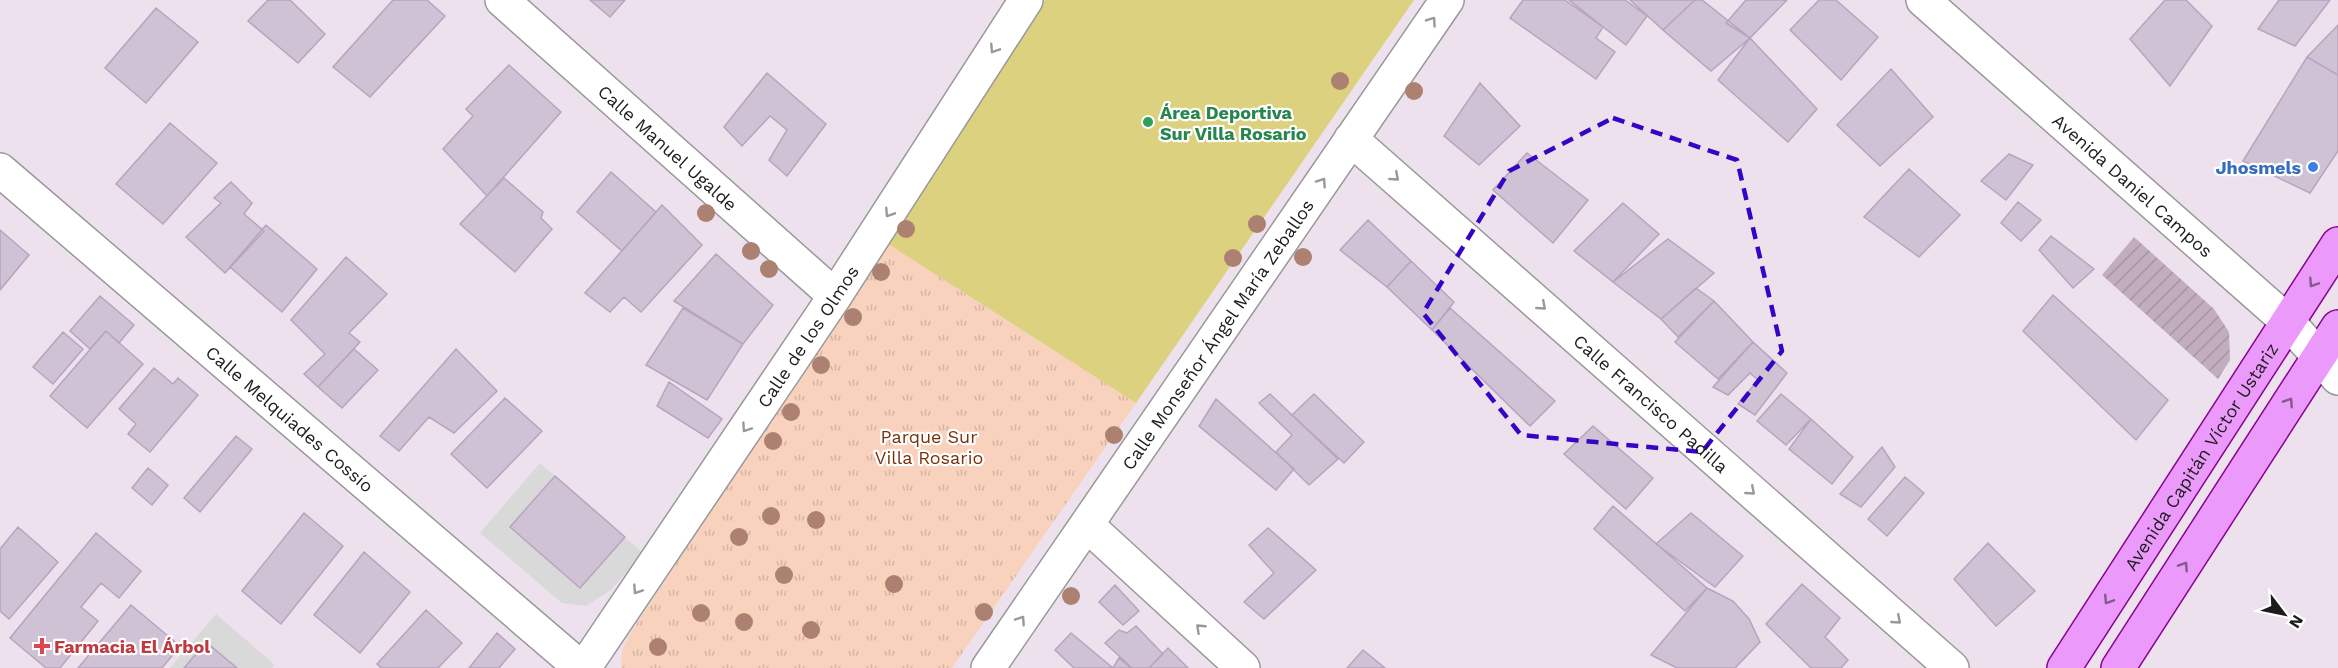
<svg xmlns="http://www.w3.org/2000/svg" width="2338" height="668" viewBox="0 0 2338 668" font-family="'Work Sans',sans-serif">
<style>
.residential{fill:#d9d9da}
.construction{fill:url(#construction-furrows)}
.park{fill:url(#park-tufts)}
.pitch{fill:#dcd17f}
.building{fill:#cfc2d4;stroke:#b7a4bf;stroke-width:1.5}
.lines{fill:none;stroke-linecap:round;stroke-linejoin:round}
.minor-casing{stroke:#999;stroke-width:36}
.major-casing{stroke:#890292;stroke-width:36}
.minor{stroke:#fff;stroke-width:33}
.major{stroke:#eb99fa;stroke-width:33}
.tree{fill:#ac8171}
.oneway{stroke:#999}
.oneway2{stroke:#845a8b}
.marked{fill:none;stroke:#3703c5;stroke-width:4.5;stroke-dasharray:12 8;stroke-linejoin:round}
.leisure-dot{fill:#2e9e5b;stroke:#fff;stroke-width:2}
.shop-dot{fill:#3f7fe0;stroke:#fff;stroke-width:2}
.health-dot{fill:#e0444e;stroke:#fff;stroke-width:2}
.labels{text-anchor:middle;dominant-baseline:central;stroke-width:4.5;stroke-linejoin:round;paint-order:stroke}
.leisure-label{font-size:18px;font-weight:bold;fill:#27864d;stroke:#fff;text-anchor:start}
.street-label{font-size:18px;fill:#1c1c1c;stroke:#fff}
.shop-label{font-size:18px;font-weight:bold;fill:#366cbe;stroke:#fff;text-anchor:end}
.park-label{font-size:18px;fill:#77320c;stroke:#fff}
.health-label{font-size:18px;font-weight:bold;fill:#be3a42;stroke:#fff;text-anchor:start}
</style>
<defs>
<pattern id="construction-furrows" width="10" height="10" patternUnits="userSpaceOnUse" patternTransform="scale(1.5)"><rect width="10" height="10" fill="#c1adbc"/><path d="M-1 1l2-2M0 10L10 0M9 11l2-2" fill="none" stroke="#a594a1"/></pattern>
<pattern id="park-tufts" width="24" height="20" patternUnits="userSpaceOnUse" patternTransform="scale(1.5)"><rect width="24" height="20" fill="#f8d2bd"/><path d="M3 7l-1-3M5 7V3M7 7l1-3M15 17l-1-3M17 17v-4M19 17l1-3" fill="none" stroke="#d4b4a2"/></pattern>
</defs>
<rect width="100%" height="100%" fill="#ede1ed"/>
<!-- residential -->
<path class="residential" d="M540,463L643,553L611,590L586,606L562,603L480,533Z
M216,614L275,665L272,668H170Z"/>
<!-- construction -->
<path class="construction" d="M2134,237L2214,309L2229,332L2230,360L2218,379L2102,275Z"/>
<!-- park -->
<path class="park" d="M888,244L1136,403L952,668H621L622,650L631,632Z"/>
<!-- pitch -->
<path class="pitch" d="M1045,0H1414L1136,403L888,244Z"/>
<!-- building -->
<path class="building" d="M268,0H290L325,34L298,63L248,21Z
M393,0H427L445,16L370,97L333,67Z
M590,0H625L610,17Z
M1523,0H1565L1603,27L1596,38L1615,52L1596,79L1510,18Z
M1569,0H1625L1647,16L1626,45Z
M1630,0H1695L1663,30Z
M1695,0H1702L1750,38L1711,71L1663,30Z
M1746,0H1787L1750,38L1726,23Z
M1819,0H1836L1878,37L1841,80L1790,30Z
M2165,0H2186L2212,26L2170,86L2130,39Z
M2279,0H2330L2295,46L2258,29Z
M156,8L198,42L146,103L105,68Z
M2338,25V75L2307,57Z
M1750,38L1817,109L1788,142L1718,80Z
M2307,57L2338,75V151L2310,193L2243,161Z
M509,65L561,112L487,196L443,149L473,116L466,109Z
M1891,69L1933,117L1880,166L1837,125Z
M767,73L826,124L787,176L769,160L787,130L770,116L742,146L724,127Z
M1480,83L1520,126L1479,165L1444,136Z
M170,123L217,163L163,224L116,184Z
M1527,153L1588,200L1553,243L1493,190Z
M2009,154L2033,165L2006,200L1981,181Z
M1909,169L1960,215L1919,257L1864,217Z
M611,172L656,212L622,251L577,212Z
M504,178L543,212L541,218L552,229L515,272L460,224Z
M231,182L252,203L244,214L264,231L225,273L186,237L221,203L214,198Z
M2018,202L2041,220L2021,241L2001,223Z
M1623,203L1659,234L1613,282L1574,251Z
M662,205L702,245L641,312L624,297L610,312L585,293Z
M1368,220L1411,261L1387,287L1340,250Z
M266,225L317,269L282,312L230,267Z
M0,230L29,255L0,290Z
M2051,236L2094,269L2073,288L2039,250Z
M1668,239L1714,273L1661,319L1613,282Z
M716,254L773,305L743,344L674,301Z
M346,257L387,294L349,333L360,342L318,387L304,374L325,354L291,320Z
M1411,261L1454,302L1432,330L1387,287Z
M1696,288L1714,301L1678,337L1661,319Z
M2053,295L2168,400L2136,440L2023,331Z
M100,296L134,325L119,343L106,331L90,349L70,331Z
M1714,301L1753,342L1718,379L1675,342Z
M683,308L743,344L707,400L646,365Z
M1450,308L1555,401L1530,426L1432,330Z
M106,331L143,364L87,428L50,396Z
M63,332L83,349L53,384L33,367Z
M1753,342L1787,373L1755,415L1738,404L1758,380L1750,373L1728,395L1713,387Z
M354,349L378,370L342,408L318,387Z
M456,349L497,391L454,433L429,417L399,451L380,436Z
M154,368L173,384L178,378L198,395L150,452L128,434L136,424L119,409Z
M669,382L722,419L708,438L657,406Z
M1270,394L1338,459L1309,485L1276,452L1292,435L1259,403Z
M1314,394L1364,442L1344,463L1292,415Z
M1781,394L1811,419L1786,445L1757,421Z
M505,398L542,431L487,488L451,454Z
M1216,399L1294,469L1276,490L1199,426Z
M1811,419L1853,457L1832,484L1789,449Z
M1593,426L1653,478L1626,509L1564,454Z
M236,436L252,449L200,512L184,498Z
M1882,447L1895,467L1861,507L1840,494Z
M148,468L168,485L152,505L132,488Z
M555,476L625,537L580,588L510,527Z
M1905,477L1924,493L1887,536L1868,519Z
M1613,506L1707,588L1685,611L1594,529Z
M304,513L343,546L281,624L242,591Z
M1691,513L1743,556L1715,587L1656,544Z
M18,527L58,562L9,619L0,611V549Z
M1268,528L1316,570L1264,619L1244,602L1274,573L1249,545Z
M96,533L141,571L119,598L101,583L81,607L98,621L60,668H46L10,638Z
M1988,543L2035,591L1996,626L1954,579Z
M364,552L410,592L360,653L314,615Z
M1802,584L1840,618L1825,637L1848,660L1841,668H1811L1766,624Z
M1115,585L1139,611L1123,625L1099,602Z
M1707,588L1733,601L1749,619L1760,642L1735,668H1677L1651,655Z
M131,605L180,646L162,668H78Z
M426,610L462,643L438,668H381L377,664Z
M1136,626L1163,654L1149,668H1132L1105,643L1119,630L1127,633Z
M497,633L515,649L499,668H469Z
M1071,633L1113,668L1119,658L1131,668H1074L1055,650Z
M206,642L237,668H184Z
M1168,648L1188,668H1149Z
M1363,650L1385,668H1347Z"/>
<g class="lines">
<defs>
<g id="minor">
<path id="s1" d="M502,0L835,296"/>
<path id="s2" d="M1923,0L2288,322L2338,378"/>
<path id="s3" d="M1351,139L1952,668"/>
<path id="s4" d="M0,170L581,668"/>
<path d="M1087,525L1243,668"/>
<path id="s5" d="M584,668L835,296L1026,0"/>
<path id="s6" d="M988,668L1447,0"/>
</g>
<g id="major">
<path id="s7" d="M2064,668L2338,244"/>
<path d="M2118,668L2338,327"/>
</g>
</defs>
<!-- minor casing -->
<use href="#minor" class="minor-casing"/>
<!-- major casing -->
<use href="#major" class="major-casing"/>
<!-- minor -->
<use href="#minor" class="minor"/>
<!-- major -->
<use href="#major" class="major"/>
</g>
<!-- trees -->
<g class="tree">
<circle cx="1340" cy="81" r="9"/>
<circle cx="1414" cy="91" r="9"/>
<circle cx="706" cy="213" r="9"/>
<circle cx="1257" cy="224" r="9"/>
<circle cx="906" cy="229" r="9"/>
<circle cx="751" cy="251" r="9"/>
<circle cx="1303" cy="257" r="9"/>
<circle cx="1233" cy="258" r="9"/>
<circle cx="769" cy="269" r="9"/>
<circle cx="881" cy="272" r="9"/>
<circle cx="853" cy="317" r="9"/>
<circle cx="821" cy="365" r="9"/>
<circle cx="791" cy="412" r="9"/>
<circle cx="1114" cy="435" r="9"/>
<circle cx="773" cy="441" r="9"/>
<circle cx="771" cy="516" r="9"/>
<circle cx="816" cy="520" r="9"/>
<circle cx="739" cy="537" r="9"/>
<circle cx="784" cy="575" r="9"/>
<circle cx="894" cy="584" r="9"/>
<circle cx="1071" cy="596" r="9"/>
<circle cx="984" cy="612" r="9"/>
<circle cx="701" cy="613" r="9"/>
<circle cx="744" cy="622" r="9"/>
<circle cx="811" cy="630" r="9"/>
<circle cx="658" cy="647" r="9"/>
</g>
<!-- one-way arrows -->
<defs><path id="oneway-chevron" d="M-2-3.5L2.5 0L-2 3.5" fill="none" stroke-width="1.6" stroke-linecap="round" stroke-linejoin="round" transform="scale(1.5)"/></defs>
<g class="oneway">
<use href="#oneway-chevron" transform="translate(1432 21) rotate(-55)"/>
<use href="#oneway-chevron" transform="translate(994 49) rotate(123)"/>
<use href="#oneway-chevron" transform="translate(1395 177) rotate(41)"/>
<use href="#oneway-chevron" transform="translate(1322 182) rotate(-56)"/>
<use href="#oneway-chevron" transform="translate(889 213) rotate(123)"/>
<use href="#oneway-chevron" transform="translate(1542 306) rotate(41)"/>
<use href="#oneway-chevron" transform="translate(746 428) rotate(124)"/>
<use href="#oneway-chevron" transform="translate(1751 491) rotate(41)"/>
<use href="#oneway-chevron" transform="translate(637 590) rotate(124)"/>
<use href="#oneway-chevron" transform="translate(1021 620) rotate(-56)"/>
<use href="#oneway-chevron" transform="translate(1897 620) rotate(41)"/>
<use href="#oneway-chevron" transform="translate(1200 628) rotate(-137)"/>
</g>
<g class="oneway2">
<use href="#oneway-chevron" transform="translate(2313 283) rotate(123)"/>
<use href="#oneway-chevron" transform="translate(2289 402) rotate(-57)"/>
<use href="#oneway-chevron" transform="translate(2184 566) rotate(-57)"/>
<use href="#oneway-chevron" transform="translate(2108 600) rotate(123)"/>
</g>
<!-- marked area -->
<path class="marked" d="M1613,118L1737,160L1782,351L1702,452L1521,435L1423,313L1509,171Z"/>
<!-- markers -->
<circle class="leisure-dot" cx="1148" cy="122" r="6"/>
<circle class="shop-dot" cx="2313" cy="167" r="6"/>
<path class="health-dot" d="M39 637h6v6h6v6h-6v6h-6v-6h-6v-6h6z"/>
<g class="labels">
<!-- leisure labels -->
<g class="leisure-label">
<text x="1160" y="112">Área Deportiva<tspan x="1160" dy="21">Sur Villa Rosario</tspan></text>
</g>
<!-- street labels -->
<g class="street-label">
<text stroke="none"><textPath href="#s1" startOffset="222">Calle Manuel Ugalde</textPath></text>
<text stroke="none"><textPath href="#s2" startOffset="280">Avenida Daniel Campos</textPath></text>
<text stroke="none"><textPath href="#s6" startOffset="405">Calle Monseñor Ángel María Zeballos</textPath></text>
<text stroke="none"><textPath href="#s5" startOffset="400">Calle de los Olmos</textPath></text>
<text stroke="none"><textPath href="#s3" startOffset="400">Calle Francisco Padilla</textPath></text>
<text stroke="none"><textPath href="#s4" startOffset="382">Calle Melquiades Cossío</textPath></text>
<text stroke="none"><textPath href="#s7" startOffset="252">Avenida Capitán Víctor Ustariz</textPath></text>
</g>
<!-- shop labels -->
<g class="shop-label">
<text x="2301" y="167">Jhosmels</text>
</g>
<!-- park labels -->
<g class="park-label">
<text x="929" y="436">Parque Sur<tspan x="929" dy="21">Villa Rosario</tspan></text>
</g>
<!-- health labels -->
<g class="health-label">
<text x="54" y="646">Farmacia El Árbol</text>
</g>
</g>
<!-- north arrow -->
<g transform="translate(2284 614) rotate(122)" stroke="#ffffff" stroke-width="4.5" paint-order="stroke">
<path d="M0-4.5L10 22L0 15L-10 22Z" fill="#1c1c1c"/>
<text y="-9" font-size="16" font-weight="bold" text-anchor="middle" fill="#1c1c1c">N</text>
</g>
</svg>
